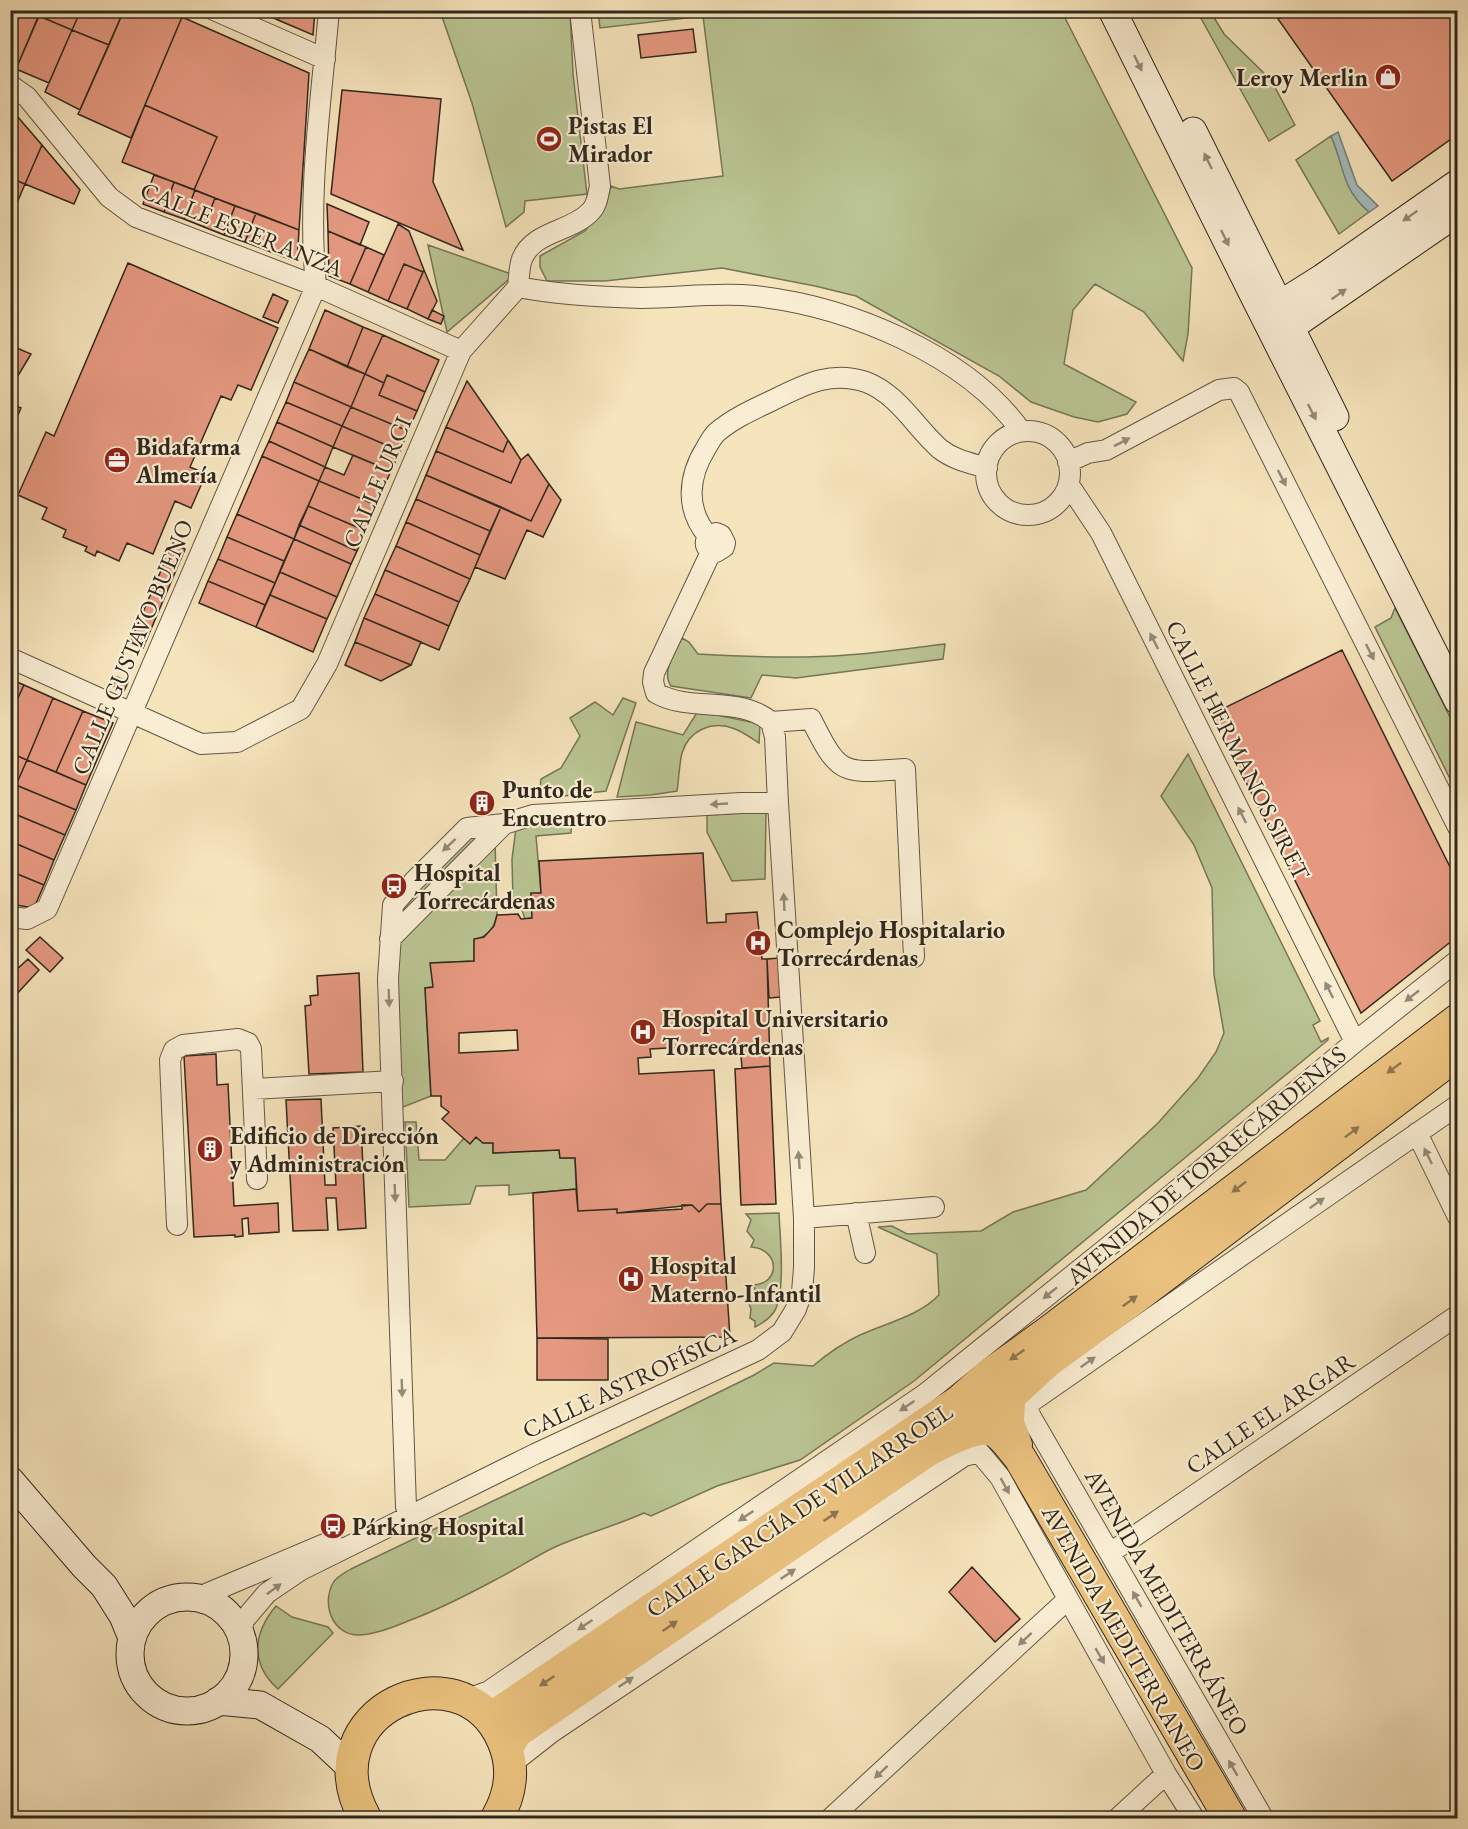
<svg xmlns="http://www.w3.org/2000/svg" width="1468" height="1829" viewBox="0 0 1468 1829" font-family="'EB Garamond',serif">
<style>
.green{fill:#bac593;stroke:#757658;stroke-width:1.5}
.water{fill:#a4bbbd;stroke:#76807d;stroke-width:1.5}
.building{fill:#e69981;stroke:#30281c;stroke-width:1.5;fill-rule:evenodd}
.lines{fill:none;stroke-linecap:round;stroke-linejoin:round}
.street-casing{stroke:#625744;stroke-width:22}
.secondary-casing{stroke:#30281c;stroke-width:29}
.primary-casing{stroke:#30281c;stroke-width:34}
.street{stroke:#f9edd3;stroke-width:20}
.secondary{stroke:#f9edd3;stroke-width:27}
.primary{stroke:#ebc27e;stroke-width:32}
.oneway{fill:#948a78}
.oneway2{fill:#8e754d}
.labels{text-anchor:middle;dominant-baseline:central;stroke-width:4.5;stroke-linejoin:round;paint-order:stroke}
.poi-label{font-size:24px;font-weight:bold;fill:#30281c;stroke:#f9edd3;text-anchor:start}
.street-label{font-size:24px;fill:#30281c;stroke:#f9edd3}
</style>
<rect width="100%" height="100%" fill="#f6e4bc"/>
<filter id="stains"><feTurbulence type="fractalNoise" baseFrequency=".00333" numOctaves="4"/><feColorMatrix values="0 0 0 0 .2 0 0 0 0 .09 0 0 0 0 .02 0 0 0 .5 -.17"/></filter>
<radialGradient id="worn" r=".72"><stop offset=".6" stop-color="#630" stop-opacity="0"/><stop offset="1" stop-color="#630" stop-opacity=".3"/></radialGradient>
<!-- green -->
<path class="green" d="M1061,10L1192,268L1188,334L1183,361L1144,312L1095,284L1073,310L1064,364L1136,402L1127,414L1098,422L1074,417L1031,402L999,376L856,296L815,286L722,268L605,281H547L540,267V256L585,231L606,204L611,186L619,189L723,176L703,16L600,28L598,11Z
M440,11H570L573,74L587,194L525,201L524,212L506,227L472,103Z
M1197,11H1210L1224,34L1271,80L1295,125L1269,141Z
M1331,136C1344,165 1343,190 1369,212L1339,234L1296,160Z
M428,245L514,275L447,332Z
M1395,608L1457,731V793L1375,627L1391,618Z
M682,638L689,642L698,654C748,657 798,659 847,655C880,653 912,648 945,644L943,659L796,678L762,675L751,698L671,686C661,671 675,652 682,638Z
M623,698L636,703L606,791L539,799L541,779L561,768L580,736L570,718L595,702L613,715Z
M698,711L760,724L759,743C751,738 743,732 735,729C712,720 689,730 682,753C679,765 679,779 677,791L651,795L617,797L636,722L683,735Z
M1188,754L1320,1021L1313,1025L1321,1042L1328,1038V1040L914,1381L800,1460L717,1486L651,1516L644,1513C615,1526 584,1534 555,1547C534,1557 515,1570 495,1580C467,1595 438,1610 408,1621C394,1627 376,1634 360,1635C333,1636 321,1605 333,1583C337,1576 345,1573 351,1569L658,1422L754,1375L774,1363L813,1366C827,1354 843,1343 860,1335C886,1323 919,1316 939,1295L937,1254L878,1227L892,1226L907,1234L981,1231L1013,1212L1086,1190L1158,1123L1198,1078L1216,1052L1224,1033L1214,975L1212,888L1194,845L1161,796Z
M766,812L765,879L732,881L707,832V815Z
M572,817L571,833L536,836L541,893L531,894L532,918L525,919L519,901L513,900L512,859L516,828Z
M467,828L495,841L497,915C494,929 488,936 474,940V961L431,963L433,987L425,988L431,1096L393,1111V905Z
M405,1122H416L419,1160H445L464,1138L470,1143L476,1137L483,1143H493V1153L559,1150L560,1158H575L576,1189L509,1195V1185L476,1186L470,1204L409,1207Z
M779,1213C780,1237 786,1294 774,1312C769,1319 763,1323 755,1327V1321L750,1318L751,1309L748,1301L753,1298L755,1289L753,1285C781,1284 780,1249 751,1247L754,1240L747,1231L751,1220L746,1214Z
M276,1606L292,1617L328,1627L333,1633L278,1689C250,1664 253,1633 276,1606Z"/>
<!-- water -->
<path class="water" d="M1338,132L1357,185L1378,206L1369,212C1340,187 1345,167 1331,136Z"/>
<!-- building -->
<path class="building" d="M10,10H25L38,17L16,69L10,66Z
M41,10H81L72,30L39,16Z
M81,10H124L109,45L72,30Z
M124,10H169L182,17L131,138L78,114Z
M255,10H283L278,20Z
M283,10H315L313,35L278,20Z
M1290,10H1458V134L1392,181L1278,19Z
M39,16L72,30L49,83L16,69Z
M182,17L309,73L299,230L194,190L217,137L145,105Z
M693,29L696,52L641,58L638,35Z
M72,30L109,45L80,110L45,92Z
M342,90L441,99L433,182L463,250L331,194Z
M145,105L217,137L194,190L122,162Z
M10,108L42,145L25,184L10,178Z
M42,145L80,190L74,204L25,184Z
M154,175L174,182L164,212L143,204Z
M10,178L25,184L11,217H10Z
M174,182L195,190L184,219L164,212Z
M195,190L215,198L204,227L184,219Z
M215,198L235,206L224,235L204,227Z
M327,204L369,222L360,245L328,231Z
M235,206L256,213L245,242L224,235Z
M256,213L299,230L297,262L245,242Z
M398,224L409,231L424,270L423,272L404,264L388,301L368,292Z
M328,231L366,247L350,284L329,276Z
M366,247L384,255L368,292L350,284Z
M128,263L278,328L251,390L238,385L231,400L221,396L190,467L206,474L191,508L175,501L153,554L127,543L119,561L97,551L95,556L85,551L87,547L63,537L66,530L42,519L47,508L18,495L46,432L54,436Z
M404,264L423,272L407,309L388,301Z
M424,270L437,301L428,319L407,309Z
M273,294L288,301L278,323L263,317Z
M325,310L363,327L347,367L309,349Z
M432,310L444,316L441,324L428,319Z
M363,327L383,335L365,374L347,367Z
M383,335L439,360L425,392L387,375L384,383L365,374Z
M10,345L31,354L10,389Z
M309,349L365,374L351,407L294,382Z
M365,374L384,383L379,395L417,411L408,431L351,407Z
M387,375L425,392L417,411L379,395Z
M467,381L508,440L503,452L446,427Z
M294,382L351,407L342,426L286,402Z
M286,402L342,426L333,447L277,422Z
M10,404L21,408L10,434Z
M351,407L408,431L400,451L342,426Z
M277,422L333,447L325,467L269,441Z
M342,426L400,451L391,471L333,447Z
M446,427L503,452L508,440L521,460L511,483L436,451Z
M269,441L325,467L319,481L262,456Z
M436,451L511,483L521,460L528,454L549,484L531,521L426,475Z
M353,455L391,471L376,505L319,481L325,467L344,475Z
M262,456L319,481L294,539L237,514Z
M426,475L501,507L490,531L416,499Z
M319,481L376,505L366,531L308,506Z
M549,484L561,500L543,537L527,530L505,579L475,567L501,507L531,521Z
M416,499L490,531L480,555L406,522Z
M308,506L366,531L357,551L299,525Z
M237,514L294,539L284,561L227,537Z
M406,522L480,555L470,579L396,546Z
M299,525L357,551L351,564L294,539Z
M227,537L284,561L275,583L218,559Z
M294,539L351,564L337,597L280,572Z
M173,543L185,549L143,648L130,642Z
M396,546L470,579L459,602L385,570Z
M218,559L275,583L265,605L208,581Z
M385,570L459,602L449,626L375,594Z
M280,572L337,597L327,619L270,595Z
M208,581L265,605L256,627L199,603Z
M375,594L449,626L439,650L364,618Z
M270,595L327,619L313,652L256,627Z
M364,618L421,642L411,665L355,642Z
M355,642L411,665L381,681L345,665Z
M1342,650L1458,883V936L1361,1013L1212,714Z
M117,677L128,682L124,691L113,686Z
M10,679L24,685L10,715Z
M24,685L53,698L27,760L10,753V715Z
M53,698L83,711L56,772L27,760Z
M83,711L113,723L86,785L56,772Z
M10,753L27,760L16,785L10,782Z
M27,760L86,785L76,810L16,785Z
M16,785L76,810L65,835L10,812V798Z
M490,798L491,806L474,808V799Z
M10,812L65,835L54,860L10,841Z
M10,841L54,860L44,885L10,871Z
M703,853L707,923L726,922V914L757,912L762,959H767L770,1066L742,1068L740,1044L650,1049L651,1057L638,1058L639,1074L714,1070L721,1204H707L699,1212L692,1205H682V1209L617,1213V1209L578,1211L575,1158H560L559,1150L493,1153V1143H483L476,1137L470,1144L442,1119L449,1112L441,1106V1096H431L425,988L433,987L430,963L474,961V939L484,937L494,926L497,915L518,914L521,919L532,918L531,893H541L539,861ZM517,1030L518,1050L459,1053V1033Z
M10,871L44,885L34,908L10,904Z
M40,937L63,958L50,972L26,950Z
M780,958L781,997L769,998L767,959Z
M28,959L39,970L13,998L10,996L11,980L15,974L14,972Z
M359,973L363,1072L309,1074L305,1006L311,1005L310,996L318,995L317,976Z
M216,1054L217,1085L228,1084L234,1206L278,1203L279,1232L249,1234L248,1218L242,1219L243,1236L235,1237V1235L194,1237L184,1056Z
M770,1066L776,1204L741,1205L735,1069Z
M321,1099L325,1185H336L333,1128L361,1126L366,1228L338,1230L336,1198H326L328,1230L293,1231L286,1100Z
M576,1189L578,1211L617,1209V1213L692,1205L699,1212L707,1204H721L730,1337L537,1338L533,1193Z
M537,1338L608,1339V1380H537Z
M972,1567L1020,1619L995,1642L949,1592Z"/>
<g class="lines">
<defs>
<path id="street" d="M214,10L325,59
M580,10L600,186C598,195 597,206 590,212C571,232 533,231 522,259C519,267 519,278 518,287C559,295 600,297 641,298C679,298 717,292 755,296C847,306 966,354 1021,431
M10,85L27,97L109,197L136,217L316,286L461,351
M986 473a42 42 0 1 1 84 0a42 42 0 1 1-84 0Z
M1068,462L1088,453L1106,450L1219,390L1234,388L1239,392L1458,827
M1069,485L1101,533L1355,1042
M708,536L716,533L721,535L725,543L724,547L716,552C707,551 703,545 708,536C685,509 688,477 706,448C709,443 712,437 716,433C732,419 752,410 771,401C804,385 830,370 866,382C898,394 916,428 940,449C954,460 971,463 987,468
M711,552L654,673L653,682L656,693C691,713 740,695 771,722L811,719C840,777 842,773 905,769L914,957
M10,658L201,744L237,742L301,709L327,664L461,351L518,287
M10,917L27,919L47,909L316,286C307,194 321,103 329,10
M390,939L504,824
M253,1089L393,1081
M1417,1133L1458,1217
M856,1213L865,1253
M804,1218L934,1207
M177,1225L170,1060L174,1050L183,1045L238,1039L248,1043L251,1049L257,1179
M406,1507L388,979L393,905L414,881L467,828L504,824L533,815L741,803H778
M1110,1553L1458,1315
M199,1597L332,1541
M241,1634L244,1620L267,1593L301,1570L535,1454L758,1350L782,1332L796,1309L802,1292L804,1268V1218L778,803L775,737L771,722
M465,1700L489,1691L925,1394L1129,1230L1355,1042L1458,960
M510,1765L552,1732L964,1456L979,1452L1000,1477L1166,1774L1194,1818
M831,1818L1067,1600
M1118,1818L1166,1774
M1263,1818L1031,1417L1028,1410V1404L1458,1105"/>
<path id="secondary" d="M1112,10L1254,296L1458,701
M1193,131L1335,417
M1279,305L1322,278L1458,183
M1291,327L1458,212
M10,1480L84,1566L104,1586L123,1616L132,1638
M130 1654a57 57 0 1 1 114 0a57 57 0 1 1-114 0Z
M218,1701L260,1705L320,1739L351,1768"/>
<path id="primary" d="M960,1401L988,1376L1049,1332L1458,1020
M1008,1422L1009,1400L1014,1392L1049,1360L1137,1296L1458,1053
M490,1719L960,1401C997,1400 1005,1412 1016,1445
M507,1748L516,1732L928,1450C945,1442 979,1421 997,1432C1006,1439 1013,1449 1020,1458L1230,1818
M365,1818C306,1711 460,1643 503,1740C515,1767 511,1794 497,1818"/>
</defs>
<!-- street casing -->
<use href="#street" class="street-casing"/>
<!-- secondary casing -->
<use href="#secondary" class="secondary-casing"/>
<!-- primary casing -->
<use href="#primary" class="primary-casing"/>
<!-- street -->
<use href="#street" class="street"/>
<!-- secondary -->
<use href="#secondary" class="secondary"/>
<!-- primary -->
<use href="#primary" class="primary"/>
</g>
<!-- one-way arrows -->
<defs><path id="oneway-solid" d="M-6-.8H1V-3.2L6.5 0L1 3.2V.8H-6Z" transform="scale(1.5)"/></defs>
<g class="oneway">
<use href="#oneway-solid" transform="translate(1138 63) rotate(64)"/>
<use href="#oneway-solid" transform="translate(1208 161) rotate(-116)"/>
<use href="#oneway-solid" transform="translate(1410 216) rotate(145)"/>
<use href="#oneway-solid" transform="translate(1225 238) rotate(64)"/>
<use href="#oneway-solid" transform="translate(1339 294) rotate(-35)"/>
<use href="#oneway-solid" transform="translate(1312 412) rotate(63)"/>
<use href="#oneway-solid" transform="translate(1122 442) rotate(-27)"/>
<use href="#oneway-solid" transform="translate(1282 478) rotate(63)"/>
<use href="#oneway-solid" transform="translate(1154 641) rotate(-117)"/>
<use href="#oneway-solid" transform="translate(1370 652) rotate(63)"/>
<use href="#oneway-solid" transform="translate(719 804) rotate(177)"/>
<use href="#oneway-solid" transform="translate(1242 815) rotate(-117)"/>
<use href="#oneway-solid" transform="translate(449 845) rotate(137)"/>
<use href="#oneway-solid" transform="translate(784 902) rotate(-93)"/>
<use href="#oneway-solid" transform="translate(1329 990) rotate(-117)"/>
<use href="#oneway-solid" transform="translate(1412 996) rotate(142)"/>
<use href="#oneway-solid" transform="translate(389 998) rotate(88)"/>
<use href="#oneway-solid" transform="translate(1428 1156) rotate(-116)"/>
<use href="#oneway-solid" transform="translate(799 1160) rotate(-94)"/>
<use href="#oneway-solid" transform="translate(395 1193) rotate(88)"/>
<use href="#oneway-solid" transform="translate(1317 1203) rotate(-35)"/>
<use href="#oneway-solid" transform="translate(1050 1293) rotate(141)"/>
<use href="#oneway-solid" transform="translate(1088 1362) rotate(-35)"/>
<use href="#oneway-solid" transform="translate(402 1388) rotate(88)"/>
<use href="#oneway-solid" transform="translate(907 1406) rotate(146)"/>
<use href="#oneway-solid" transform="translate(1005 1486) rotate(61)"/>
<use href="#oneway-solid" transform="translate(746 1516) rotate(146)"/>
<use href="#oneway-solid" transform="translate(788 1574) rotate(-34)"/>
<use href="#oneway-solid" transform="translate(274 1589) rotate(-36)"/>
<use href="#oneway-solid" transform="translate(1137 1599) rotate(-120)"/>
<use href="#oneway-solid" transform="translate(585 1625) rotate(146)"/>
<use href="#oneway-solid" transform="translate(1025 1639) rotate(137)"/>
<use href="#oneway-solid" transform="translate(1100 1656) rotate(60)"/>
<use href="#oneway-solid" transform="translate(626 1682) rotate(-34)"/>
<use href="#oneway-solid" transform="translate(1233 1768) rotate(-120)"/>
<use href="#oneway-solid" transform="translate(881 1772) rotate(137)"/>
</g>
<g class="oneway2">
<use href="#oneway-solid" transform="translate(1394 1068) rotate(143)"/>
<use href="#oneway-solid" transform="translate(1352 1132) rotate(-37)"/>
<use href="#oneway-solid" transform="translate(1239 1187) rotate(143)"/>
<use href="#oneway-solid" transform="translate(1130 1301) rotate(-36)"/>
<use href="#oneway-solid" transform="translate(1017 1355) rotate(145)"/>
<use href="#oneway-solid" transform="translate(831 1516) rotate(-34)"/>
<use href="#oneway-solid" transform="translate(670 1626) rotate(-34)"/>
<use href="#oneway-solid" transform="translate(547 1681) rotate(146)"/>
</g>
<!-- icons -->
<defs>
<symbol id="shop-disc" viewBox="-11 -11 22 22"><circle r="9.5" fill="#8f2418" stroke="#f9edd3"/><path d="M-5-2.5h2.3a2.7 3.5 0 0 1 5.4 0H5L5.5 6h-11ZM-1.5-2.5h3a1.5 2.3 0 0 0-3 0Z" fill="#fff"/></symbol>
<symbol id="stadium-disc" viewBox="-11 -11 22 22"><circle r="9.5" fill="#8f2418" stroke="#f9edd3"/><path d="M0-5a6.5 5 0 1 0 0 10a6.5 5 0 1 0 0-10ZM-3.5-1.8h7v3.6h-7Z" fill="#fff"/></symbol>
<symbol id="office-disc" viewBox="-11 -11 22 22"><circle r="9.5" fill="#8f2418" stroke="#f9edd3"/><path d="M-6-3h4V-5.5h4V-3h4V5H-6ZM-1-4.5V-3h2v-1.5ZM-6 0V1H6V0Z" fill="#fff"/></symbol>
<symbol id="building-disc" viewBox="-11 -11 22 22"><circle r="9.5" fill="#8f2418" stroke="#f9edd3"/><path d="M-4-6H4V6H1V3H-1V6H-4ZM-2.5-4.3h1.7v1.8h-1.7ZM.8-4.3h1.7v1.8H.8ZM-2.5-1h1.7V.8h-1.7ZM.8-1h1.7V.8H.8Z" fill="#fff"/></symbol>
<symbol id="bus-disc" viewBox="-11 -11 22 22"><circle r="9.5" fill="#8f2418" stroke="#f9edd3"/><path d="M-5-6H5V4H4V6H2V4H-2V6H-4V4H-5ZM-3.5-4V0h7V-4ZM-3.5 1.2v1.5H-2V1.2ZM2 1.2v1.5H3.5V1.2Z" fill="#fff"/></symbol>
<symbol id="hospital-disc" viewBox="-11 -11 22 22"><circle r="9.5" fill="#8f2418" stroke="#f9edd3"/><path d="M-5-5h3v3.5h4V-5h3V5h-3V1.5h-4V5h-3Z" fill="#fff"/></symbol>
</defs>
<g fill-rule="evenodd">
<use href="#shop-disc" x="1373" y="62" width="30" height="30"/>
<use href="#stadium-disc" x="534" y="124" width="30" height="30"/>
<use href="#office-disc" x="102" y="445" width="30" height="30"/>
<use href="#building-disc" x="467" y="788" width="30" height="30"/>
<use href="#bus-disc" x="379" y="871" width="30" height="30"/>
<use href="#hospital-disc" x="743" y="928" width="30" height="30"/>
<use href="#hospital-disc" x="628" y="1017" width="30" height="30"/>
<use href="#building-disc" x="195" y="1134" width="30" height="30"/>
<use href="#hospital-disc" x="616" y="1264" width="30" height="30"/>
<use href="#bus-disc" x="318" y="1511" width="30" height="30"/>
</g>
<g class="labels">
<!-- poi labels -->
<g class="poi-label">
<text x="1368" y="77" text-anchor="end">Leroy Merlin</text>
<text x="568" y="125">Pistas El<tspan x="568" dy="28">Mirador</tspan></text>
<text x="136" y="446">Bidafarma<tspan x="136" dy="28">Almería</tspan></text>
<text x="502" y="789">Punto de<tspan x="502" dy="28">Encuentro</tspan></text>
<text x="414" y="872">Hospital<tspan x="414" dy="28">Torrecárdenas</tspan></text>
<text x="777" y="929">Complejo Hospitalario<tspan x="777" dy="28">Torrecárdenas</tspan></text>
<text x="662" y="1018">Hospital Universitario<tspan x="662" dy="28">Torrecárdenas</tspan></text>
<text x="230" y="1135">Edificio de Dirección<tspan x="230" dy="28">y Administración</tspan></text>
<text x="650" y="1265">Hospital<tspan x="650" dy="28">Materno-Infantil</tspan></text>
<text x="352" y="1526">Párking Hospital</text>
</g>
<!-- street labels -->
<g class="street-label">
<text transform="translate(242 229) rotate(22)">CALLE ESPERANZA</text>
<text transform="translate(377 482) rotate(-67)">CALLE URCI</text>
<text transform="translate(132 647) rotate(-67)">CALLE GUSTAVO BUENO</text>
<text transform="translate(1238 750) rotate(63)">CALLE HERMANOS SIRET</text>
<text transform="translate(1206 1165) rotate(-40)">AVENIDA DE TORRECÁRDENAS</text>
<text transform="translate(629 1382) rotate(-25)">CALLE ASTROFÍSICA</text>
<text transform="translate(1270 1413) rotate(-34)">CALLE EL ARGAR</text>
<text transform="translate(799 1510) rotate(-34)">CALLE GARCÍA DE VILLARROEL</text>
<text transform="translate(1167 1602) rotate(60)">AVENIDA MEDITERRÁNEO</text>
<text transform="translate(1124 1638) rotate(60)">AVENIDA MEDITERRANEO</text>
</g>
</g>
<!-- margin -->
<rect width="1468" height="1829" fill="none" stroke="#f6e4bc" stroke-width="36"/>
<rect x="12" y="12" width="1444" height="1805" fill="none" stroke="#30281c" stroke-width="3"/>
<rect x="18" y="18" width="1432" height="1793" fill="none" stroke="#30281c" stroke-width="1.5"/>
<rect width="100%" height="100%" filter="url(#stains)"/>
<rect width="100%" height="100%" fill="url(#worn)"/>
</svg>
